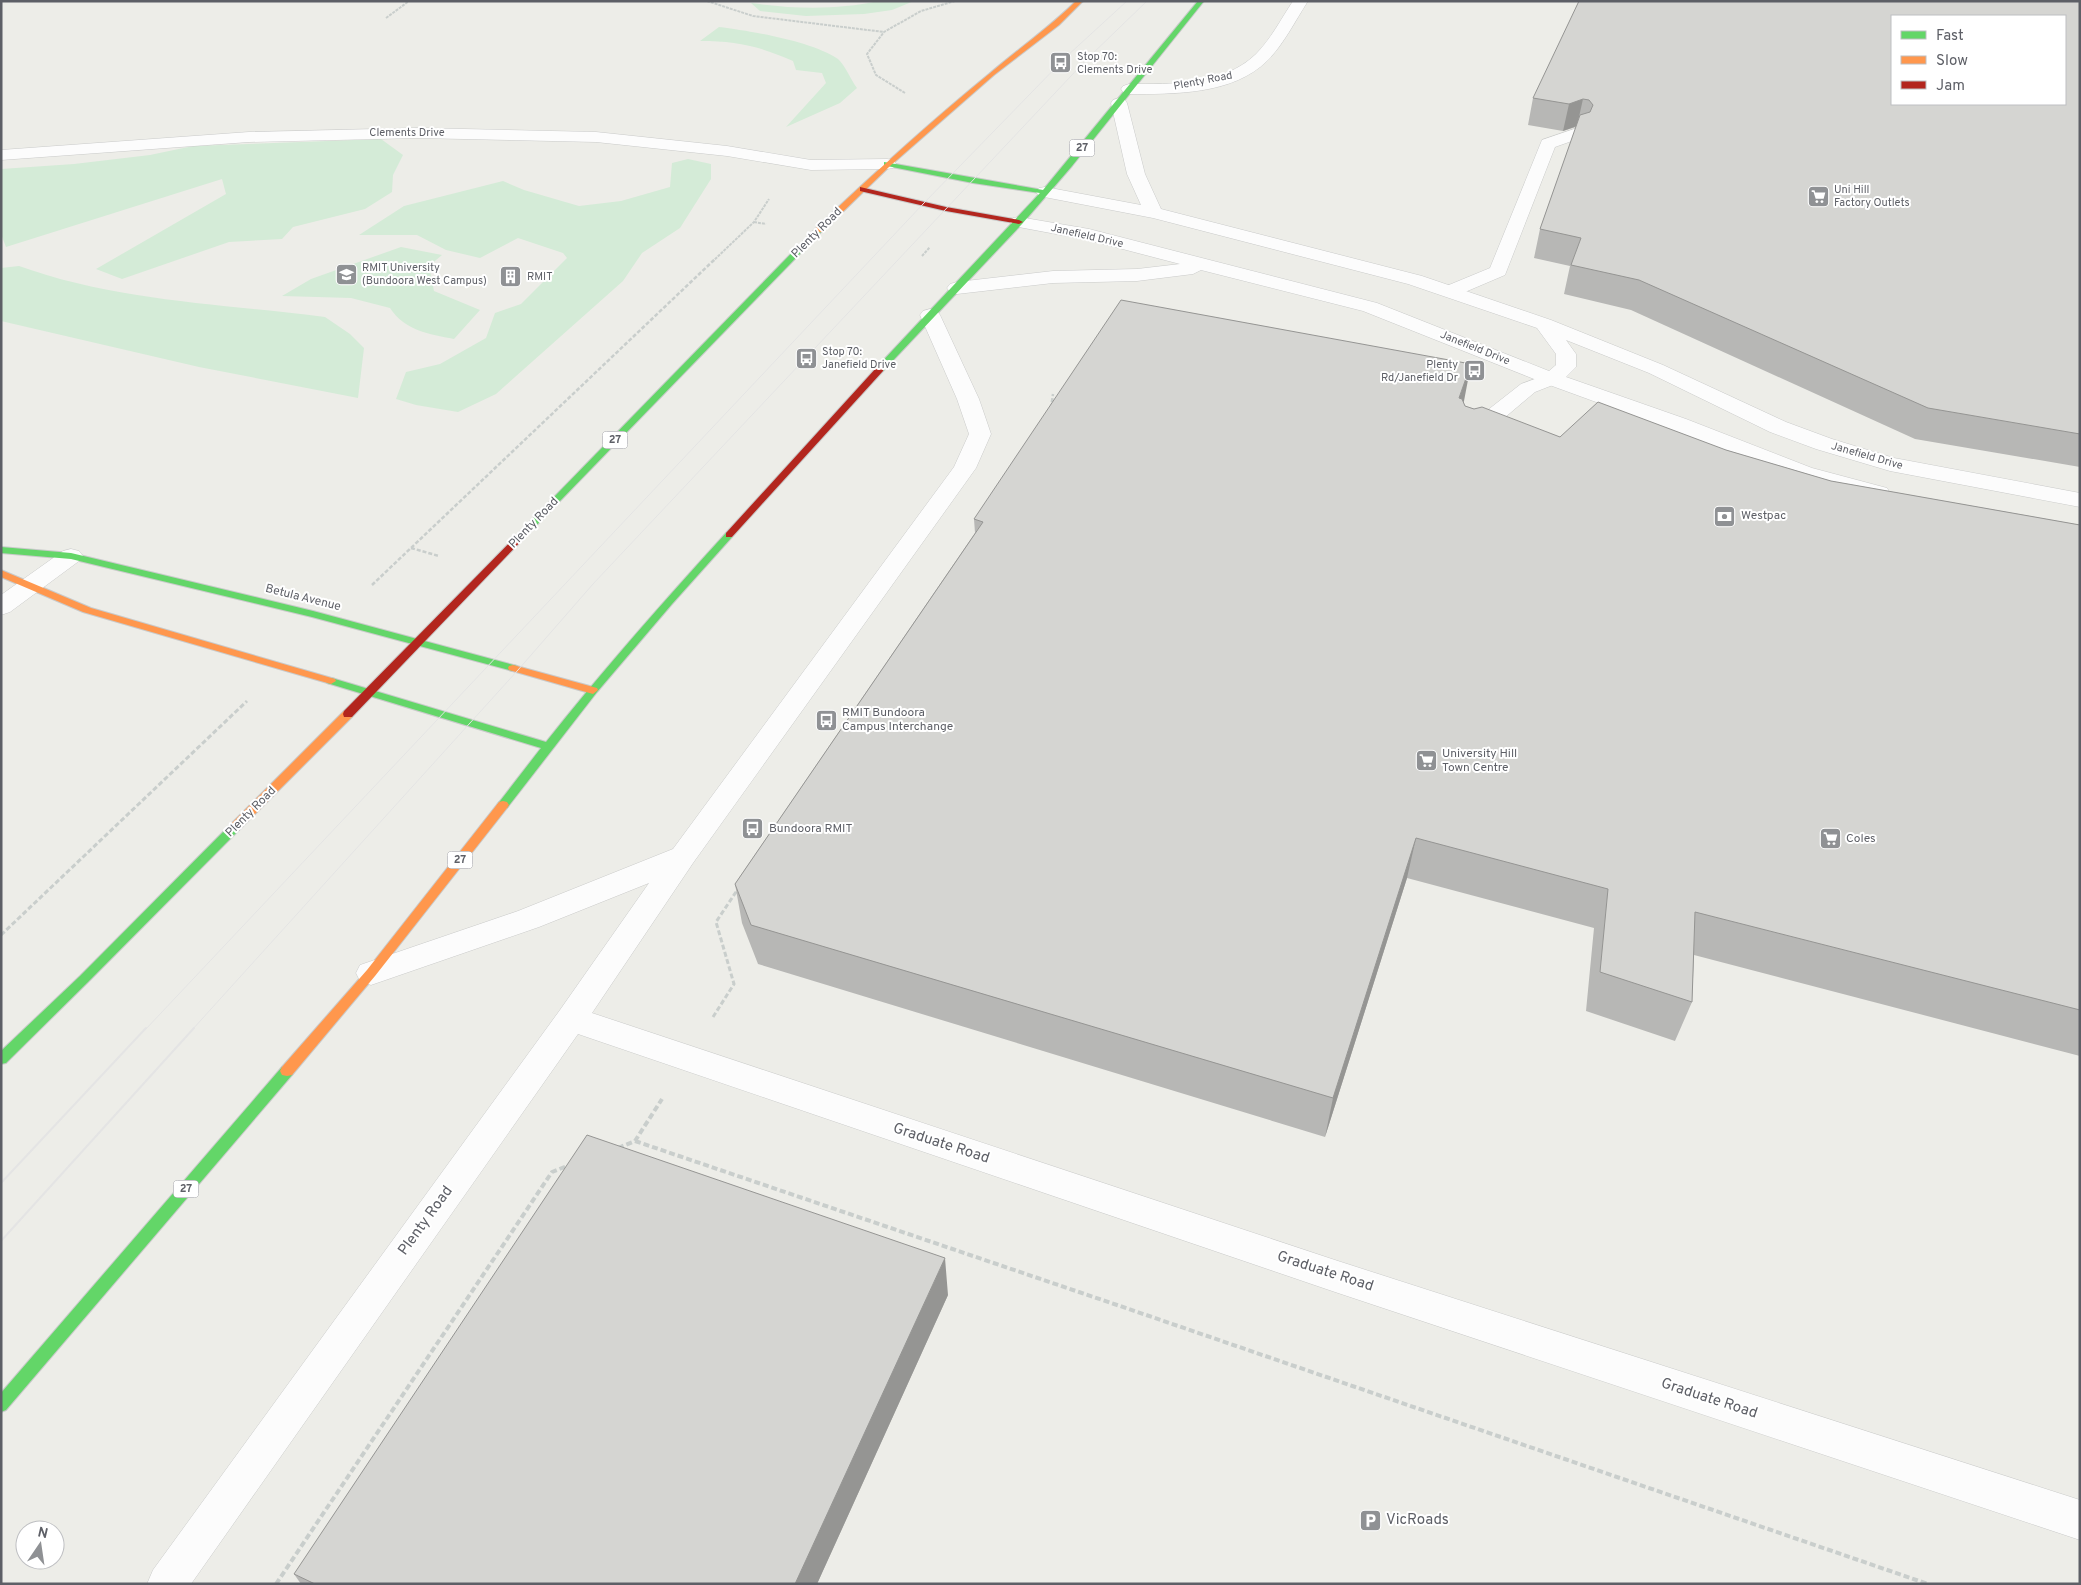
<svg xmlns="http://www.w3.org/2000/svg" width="2081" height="1585" viewBox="0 0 2081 1585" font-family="Overpass,sans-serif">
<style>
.green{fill:#d4ebd7}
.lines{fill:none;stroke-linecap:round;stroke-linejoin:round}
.lane-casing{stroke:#cacbca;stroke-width:1}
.street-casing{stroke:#cacbca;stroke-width:1}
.fast-casing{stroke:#c9caca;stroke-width:2}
.slow-casing{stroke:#c9caca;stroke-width:2}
.jam-casing{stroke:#c9caca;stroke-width:2}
.path-far3{stroke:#c9cecc;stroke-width:2;stroke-dasharray:3 1;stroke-linecap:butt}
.path-far2{stroke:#c9cecc;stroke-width:2.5;stroke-dasharray:4 2;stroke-linecap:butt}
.path-far1{stroke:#c9cecc;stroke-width:3;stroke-dasharray:5 2.5;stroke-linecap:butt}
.path{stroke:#c9cecc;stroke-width:4;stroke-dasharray:6 3;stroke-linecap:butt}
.lane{fill:#fcfcfc;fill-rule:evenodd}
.street{fill:#fcfcfc;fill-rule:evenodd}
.fast{fill:#63d668;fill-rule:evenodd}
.slow{fill:#ff974d;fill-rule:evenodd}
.jam{fill:#b3261e;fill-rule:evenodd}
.tram-far1{stroke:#e4e4e4;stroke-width:1}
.tram{stroke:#e4e4e4;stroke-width:2}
.wall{fill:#b7b7b5}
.shaded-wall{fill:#959593}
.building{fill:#d5d5d2;stroke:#959593;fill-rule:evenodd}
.labels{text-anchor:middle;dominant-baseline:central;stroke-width:4;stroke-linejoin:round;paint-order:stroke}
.far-poi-label{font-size:11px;fill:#5d5f66;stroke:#fff;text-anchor:start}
.far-street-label{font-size:11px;fill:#5d5f66;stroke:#fff}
.shield{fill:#fff;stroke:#8e8f94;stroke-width:1}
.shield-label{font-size:11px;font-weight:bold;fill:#5d5f66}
.street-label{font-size:12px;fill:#5d5f66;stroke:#fff}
.poi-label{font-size:12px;fill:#5d5f66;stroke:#fff;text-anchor:start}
.near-street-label{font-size:15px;fill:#5d5f66;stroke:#fff}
.near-poi-label{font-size:15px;fill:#5d5f66;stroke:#fff;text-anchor:start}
</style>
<rect width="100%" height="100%" fill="#edede8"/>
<!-- green -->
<path class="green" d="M879,1H914L892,10L864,14L806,16L760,11L751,3C795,9 836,10 879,1Z
M719,27C751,31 811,41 838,59C845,65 851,80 857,88L840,103L786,127L826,83L822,73L796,70L793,61C759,46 736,41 700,41Z
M381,139L403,155L393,175L392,192L365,209L293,227L282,239L229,242L122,279L96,269L226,194L222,179L6,247L1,234V169L74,164L150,155L193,146Z
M688,159L711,164V179L680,228L642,253L623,281L496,394L458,412L416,405L396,399L406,372L440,364L486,338L495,313L521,304L567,258L563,253L518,238L480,258L446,250L417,235H359L404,206L503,181L524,190L579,206L621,201L670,187L672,163Z
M401,247L442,255L429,266L434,291L480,310L454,339C429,334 405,331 390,308L351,298L282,296L311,279Z
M19,266C116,301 223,304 325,317L350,334L364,348L358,398L199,367L1,321V268Z"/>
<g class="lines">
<defs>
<path id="lane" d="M1293,1H1308C1295,21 1284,44 1267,61C1232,95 1174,94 1129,94L1123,92L1121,89L1123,86L1129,84C1172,84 1223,86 1256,54C1271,39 1281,19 1293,1Z
M418,128L596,132L727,146L811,160L887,159L893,160L896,164L893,168L887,169L811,170L727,156L596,142L418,138L249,142L1,160V150L249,132Z
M1577,128L1583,129L1585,133L1583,137L1555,147L1505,275L1458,295L1451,297L1444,295L1441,291L1444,287L1490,268L1542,140Z
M1551,373L1558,375L1561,379L1558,383L1535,392L1477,441L1469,443L1461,441L1458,436L1461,431L1521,384Z"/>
<path id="street" d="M1119,98L1125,100L1127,103L1145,174L1161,209L1422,276L1551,320L1663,365L1786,422L1832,439L1894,458L2080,493V507L1890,471L1816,449L1770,432L1649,373L1566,340L1576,354V367L1566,377L1686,419L1812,468L1887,488L1890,493L1887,498L1879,500L1796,478L1670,429L1544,383L1363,311L1201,270L1193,274L1137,281L1053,283L957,294L950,292L947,288L950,284L957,282L1053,271L1137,269L1180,264L1088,240L1013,226L1010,222L1013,218L1019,217L1089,229L1377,303L1549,371L1556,365V354L1537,328L1408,284L1153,218L1039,196L1036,192L1039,188L1045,187L1141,205L1127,174L1111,103L1113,100Z
M930,309L937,311L940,315L979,399L991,434L976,468L693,863L592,1013L1338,1261L2080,1500V1540L1338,1293L578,1034L191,1584H147L153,1570L560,1010L649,883L539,927L371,985L360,981L356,973L360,965L518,911L673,849L954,467L969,434L957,399L920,315L923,311Z
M71,549L79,551L83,556L79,561L10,612L1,615V595L63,551Z"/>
<path id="fast" d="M1198,1H1204L1072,166L1022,224L883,371H877V367L1040,193L973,183L887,166H884V162L1043,190Z
M816,228L823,230L526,536H520V532Z
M729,532L732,533V537L672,604L597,692L507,808H499L497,805L541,748L327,683L326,681L331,678L335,679L546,742C603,670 664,601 726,533Z
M1,547L71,553L313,611L517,666L518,668L513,671L312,617L71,559L1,553Z
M234,824L240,828L238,831L88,982L6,1063L1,1064V1051L80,976L230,825Z
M287,1066L292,1067L294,1071L292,1075L6,1410L1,1412V1393L282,1067Z"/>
<path id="slow" d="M1076,1H1083L1059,25L994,75L890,166L822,232H816V228C872,175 929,123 989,74C1018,49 1049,28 1076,1Z
M1,570L91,608L335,679L336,681L331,684L83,612L1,577Z
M513,665L597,688L598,690L593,694L509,670L508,668L509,666Z
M348,710L353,714L352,717L238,831H230L228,828L230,825L344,711Z
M503,801L507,802L509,805L507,808L375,976L292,1075L287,1076L282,1075L280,1071L282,1067L367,970L499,802Z"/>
<path id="jam" d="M860,187L946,207L1019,220L1023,222L1019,224L946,211L860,191Z
M880,366L883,367V371L732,537H726V533L877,367Z
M523,531L526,532V536L352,717H344L343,714L344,711L520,532Z"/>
</defs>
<!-- lane casing -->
<use href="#lane" class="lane-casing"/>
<!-- street casing -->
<use href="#street" class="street-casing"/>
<!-- fast casing -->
<use href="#fast" class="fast-casing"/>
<!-- slow casing -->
<use href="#slow" class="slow-casing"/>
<!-- jam casing -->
<use href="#jam" class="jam-casing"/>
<!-- path-far3 -->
<path class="path-far3" d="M707,1L753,16L884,32
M386,18L409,1
M905,93L876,75L867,54L884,32L921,11L955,1
M754,222L766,224
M922,256L930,247
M712,262L754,222L769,199"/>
<!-- path-far2 -->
<path class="path-far2" d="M1051,408L1053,394
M411,548L439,556
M372,585L714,260"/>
<!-- path-far1 -->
<path class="path-far1" d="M1,935L247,701
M713,1017L734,984L716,922L738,889"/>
<!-- path -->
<path class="path" d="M635,1141L1120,1306L1928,1584
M618,1148L635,1141L662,1099
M276,1584L552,1172L567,1166"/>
<!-- lane -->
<use href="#lane" class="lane"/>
<!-- street -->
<use href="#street" class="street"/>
<!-- fast -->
<use href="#fast" class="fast"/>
<!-- slow -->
<use href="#slow" class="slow"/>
<!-- jam -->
<use href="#jam" class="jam"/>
<!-- tram-far1 -->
<path class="tram-far1" d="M145,1030L923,204L1067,56L1127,1
M192,1030L518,670L593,584L1087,59L1147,1"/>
<!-- tram -->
<path class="tram" d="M1,1183L146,1028
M1,1241L194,1028"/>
</g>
<!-- wall -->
<path class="wall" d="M2080,1V467L1915,439L1631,310L1564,294L1570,266L1534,258L1540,229L1576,127L1563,131L1528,125L1533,98Z
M1463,402L1465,406L1560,437L1726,450L1831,481L2080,525V1056L1694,955L1692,1002L1675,1041L1586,1011L1594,928L1407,878L1325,1137L758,964L742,923L735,884L975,533L974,519Z
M948,1295L817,1584H301L294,1574Z"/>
<!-- shaded-wall -->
<path class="shaded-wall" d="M1583,99L1577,126L1563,131L1569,104Z
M1471,364L1464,401L1451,436L1459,398Z
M1416,838L1407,878L1325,1137L1333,1098Z
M945,1258L948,1295L817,1584H795Z"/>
<!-- building -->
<path class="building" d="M1579,1H2080V434L1928,408L1639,280L1571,265L1581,238L1540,229L1580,115L1590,112L1593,105L1589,100L1583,99L1569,104L1533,98ZM1892,16H2065V104H1892Z
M1121,300L1471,364L1459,398L1462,399L1465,406L1474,409L1482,407L1560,437L1598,402L1726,450L1831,481L2080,525V1010L1695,912L1692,1002L1600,972L1608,889L1416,838L1333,1098L751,925L735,884L983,522L974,519Z
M587,1135L945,1258L795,1584H315L294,1574Z"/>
<!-- icons -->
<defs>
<symbol id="bus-square" viewBox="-11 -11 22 22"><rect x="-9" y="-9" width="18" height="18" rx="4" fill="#8f9194" stroke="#fff"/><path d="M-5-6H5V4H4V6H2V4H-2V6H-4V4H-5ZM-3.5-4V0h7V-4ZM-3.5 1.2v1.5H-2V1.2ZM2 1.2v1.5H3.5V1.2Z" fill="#fff"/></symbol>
<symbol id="supermarket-square" viewBox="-11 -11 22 22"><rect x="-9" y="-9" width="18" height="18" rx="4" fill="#8f9194" stroke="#fff"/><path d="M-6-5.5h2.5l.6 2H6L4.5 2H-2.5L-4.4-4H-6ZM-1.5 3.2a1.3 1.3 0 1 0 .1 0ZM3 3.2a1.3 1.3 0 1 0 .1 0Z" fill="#fff"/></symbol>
<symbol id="university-square" viewBox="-11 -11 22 22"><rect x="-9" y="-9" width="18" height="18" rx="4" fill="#8f9194" stroke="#fff"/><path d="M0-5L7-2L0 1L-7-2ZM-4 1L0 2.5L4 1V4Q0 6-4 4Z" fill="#fff"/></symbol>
<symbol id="building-square" viewBox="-11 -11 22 22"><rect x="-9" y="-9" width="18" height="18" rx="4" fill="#8f9194" stroke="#fff"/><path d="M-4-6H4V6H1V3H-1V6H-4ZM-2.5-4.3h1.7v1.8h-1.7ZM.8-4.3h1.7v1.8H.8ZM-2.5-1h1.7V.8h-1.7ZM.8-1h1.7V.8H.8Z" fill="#fff"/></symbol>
<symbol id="bank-square" viewBox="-11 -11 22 22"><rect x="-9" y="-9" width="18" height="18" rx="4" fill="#8f9194" stroke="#fff"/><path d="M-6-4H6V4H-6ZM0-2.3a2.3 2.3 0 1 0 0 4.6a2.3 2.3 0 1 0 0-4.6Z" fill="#fff"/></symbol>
<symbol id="parking-square" viewBox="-11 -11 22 22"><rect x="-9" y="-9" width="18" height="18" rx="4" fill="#8f9194" stroke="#fff"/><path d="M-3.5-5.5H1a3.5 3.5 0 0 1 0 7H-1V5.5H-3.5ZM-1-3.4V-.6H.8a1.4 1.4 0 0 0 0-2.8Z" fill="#fff"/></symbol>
</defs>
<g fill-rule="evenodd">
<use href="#bus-square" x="1048" y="50" width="25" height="25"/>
<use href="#supermarket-square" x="1806" y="184" width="25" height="25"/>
<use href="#university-square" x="334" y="262" width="25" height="25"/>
<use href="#building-square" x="498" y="264" width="25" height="25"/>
<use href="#bus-square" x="794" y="346" width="25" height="25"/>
<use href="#bus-square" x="1462" y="358" width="25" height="25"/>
<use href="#bank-square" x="1712" y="504" width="25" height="25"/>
<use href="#bus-square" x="814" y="708" width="25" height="25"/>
<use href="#supermarket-square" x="1414" y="748" width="25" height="25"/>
<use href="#bus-square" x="740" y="816" width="25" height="25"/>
<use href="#supermarket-square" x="1818" y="826" width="25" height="25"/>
<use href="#parking-square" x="1358" y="1508" width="25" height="25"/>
</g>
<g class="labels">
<!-- far-poi labels -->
<g class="far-poi-label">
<text x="1077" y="57">Stop 70:<tspan x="1077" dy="13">Clements Drive</tspan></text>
<text x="1834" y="190">Uni Hill<tspan x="1834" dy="13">Factory Outlets</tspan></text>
<text x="362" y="268">RMIT University<tspan x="362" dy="13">(Bundoora West Campus)</tspan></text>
<text x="527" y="277">RMIT</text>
<text x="822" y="352">Stop 70:<tspan x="822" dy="13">Janefield Drive</tspan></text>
<text x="1458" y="365" text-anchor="end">Plenty<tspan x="1458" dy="13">Rd/Janefield Dr</tspan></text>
</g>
<!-- far-street labels -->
<g class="far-street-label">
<text transform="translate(1203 81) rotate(-11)">Plenty Road</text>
<text x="407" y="133">Clements Drive</text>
<text transform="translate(1087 236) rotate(13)">Janefield Drive</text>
<text transform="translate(1475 348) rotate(22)">Janefield Drive</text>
<text transform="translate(1867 456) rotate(16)">Janefield Drive</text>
</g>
<!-- shield labels -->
<g class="shield">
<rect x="1069.5" y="139.5" width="25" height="17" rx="4"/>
<rect x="602.5" y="431.5" width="25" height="17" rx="4"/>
<rect x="447.5" y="851.5" width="25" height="17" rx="4"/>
<rect x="173.5" y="1180.5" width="25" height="17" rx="4"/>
</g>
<g class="shield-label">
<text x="1082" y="148">27</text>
<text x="615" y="440">27</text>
<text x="460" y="860">27</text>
<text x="186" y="1189">27</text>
</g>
<!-- street labels -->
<g class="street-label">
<text transform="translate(817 233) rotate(-45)">Plenty Road</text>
<text transform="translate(534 523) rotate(-46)">Plenty Road</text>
<text transform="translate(303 598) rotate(14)">Betula Avenue</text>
<text transform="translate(251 812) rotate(-45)">Plenty Road</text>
</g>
<!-- poi labels -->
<g class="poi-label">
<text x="1741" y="516">Westpac</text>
<text x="842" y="713">RMIT Bundoora<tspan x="842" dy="14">Campus Interchange</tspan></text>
<text x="1442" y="754">University Hill<tspan x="1442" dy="14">Town Centre</tspan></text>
<text x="769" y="829">Bundoora RMIT</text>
<text x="1846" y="839">Coles</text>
</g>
<!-- near-street labels -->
<g class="near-street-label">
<text transform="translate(941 1144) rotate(18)">Graduate Road</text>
<text transform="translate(426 1221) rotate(-54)">Plenty Road</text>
<text transform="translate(1325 1272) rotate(18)">Graduate Road</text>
<text transform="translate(1709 1399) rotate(18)">Graduate Road</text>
</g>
<!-- near-poi labels -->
<g class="near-poi-label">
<text x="1386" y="1520">VicRoads</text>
</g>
</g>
<!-- border -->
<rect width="2081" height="1585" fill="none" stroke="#5d5f66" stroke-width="5"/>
<!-- legend -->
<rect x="1891" y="15" width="175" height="90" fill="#ffffff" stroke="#bebfc2"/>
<rect x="1901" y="31" width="25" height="8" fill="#63d668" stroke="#bebfc2"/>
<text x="1936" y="40" font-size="15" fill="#5d5f66">Fast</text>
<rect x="1901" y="56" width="25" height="8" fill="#ff974d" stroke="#bebfc2"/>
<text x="1936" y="65" font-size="15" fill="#5d5f66">Slow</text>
<rect x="1901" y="81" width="25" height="8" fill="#b3261e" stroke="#bebfc2"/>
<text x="1936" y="90" font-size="15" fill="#5d5f66">Jam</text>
<!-- north arrow -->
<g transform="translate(40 1545) rotate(13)"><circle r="24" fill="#ffffff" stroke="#bebfc2"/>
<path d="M0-4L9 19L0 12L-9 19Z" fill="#8f9194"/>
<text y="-8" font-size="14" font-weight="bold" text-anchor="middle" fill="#5d5f66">N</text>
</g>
</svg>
